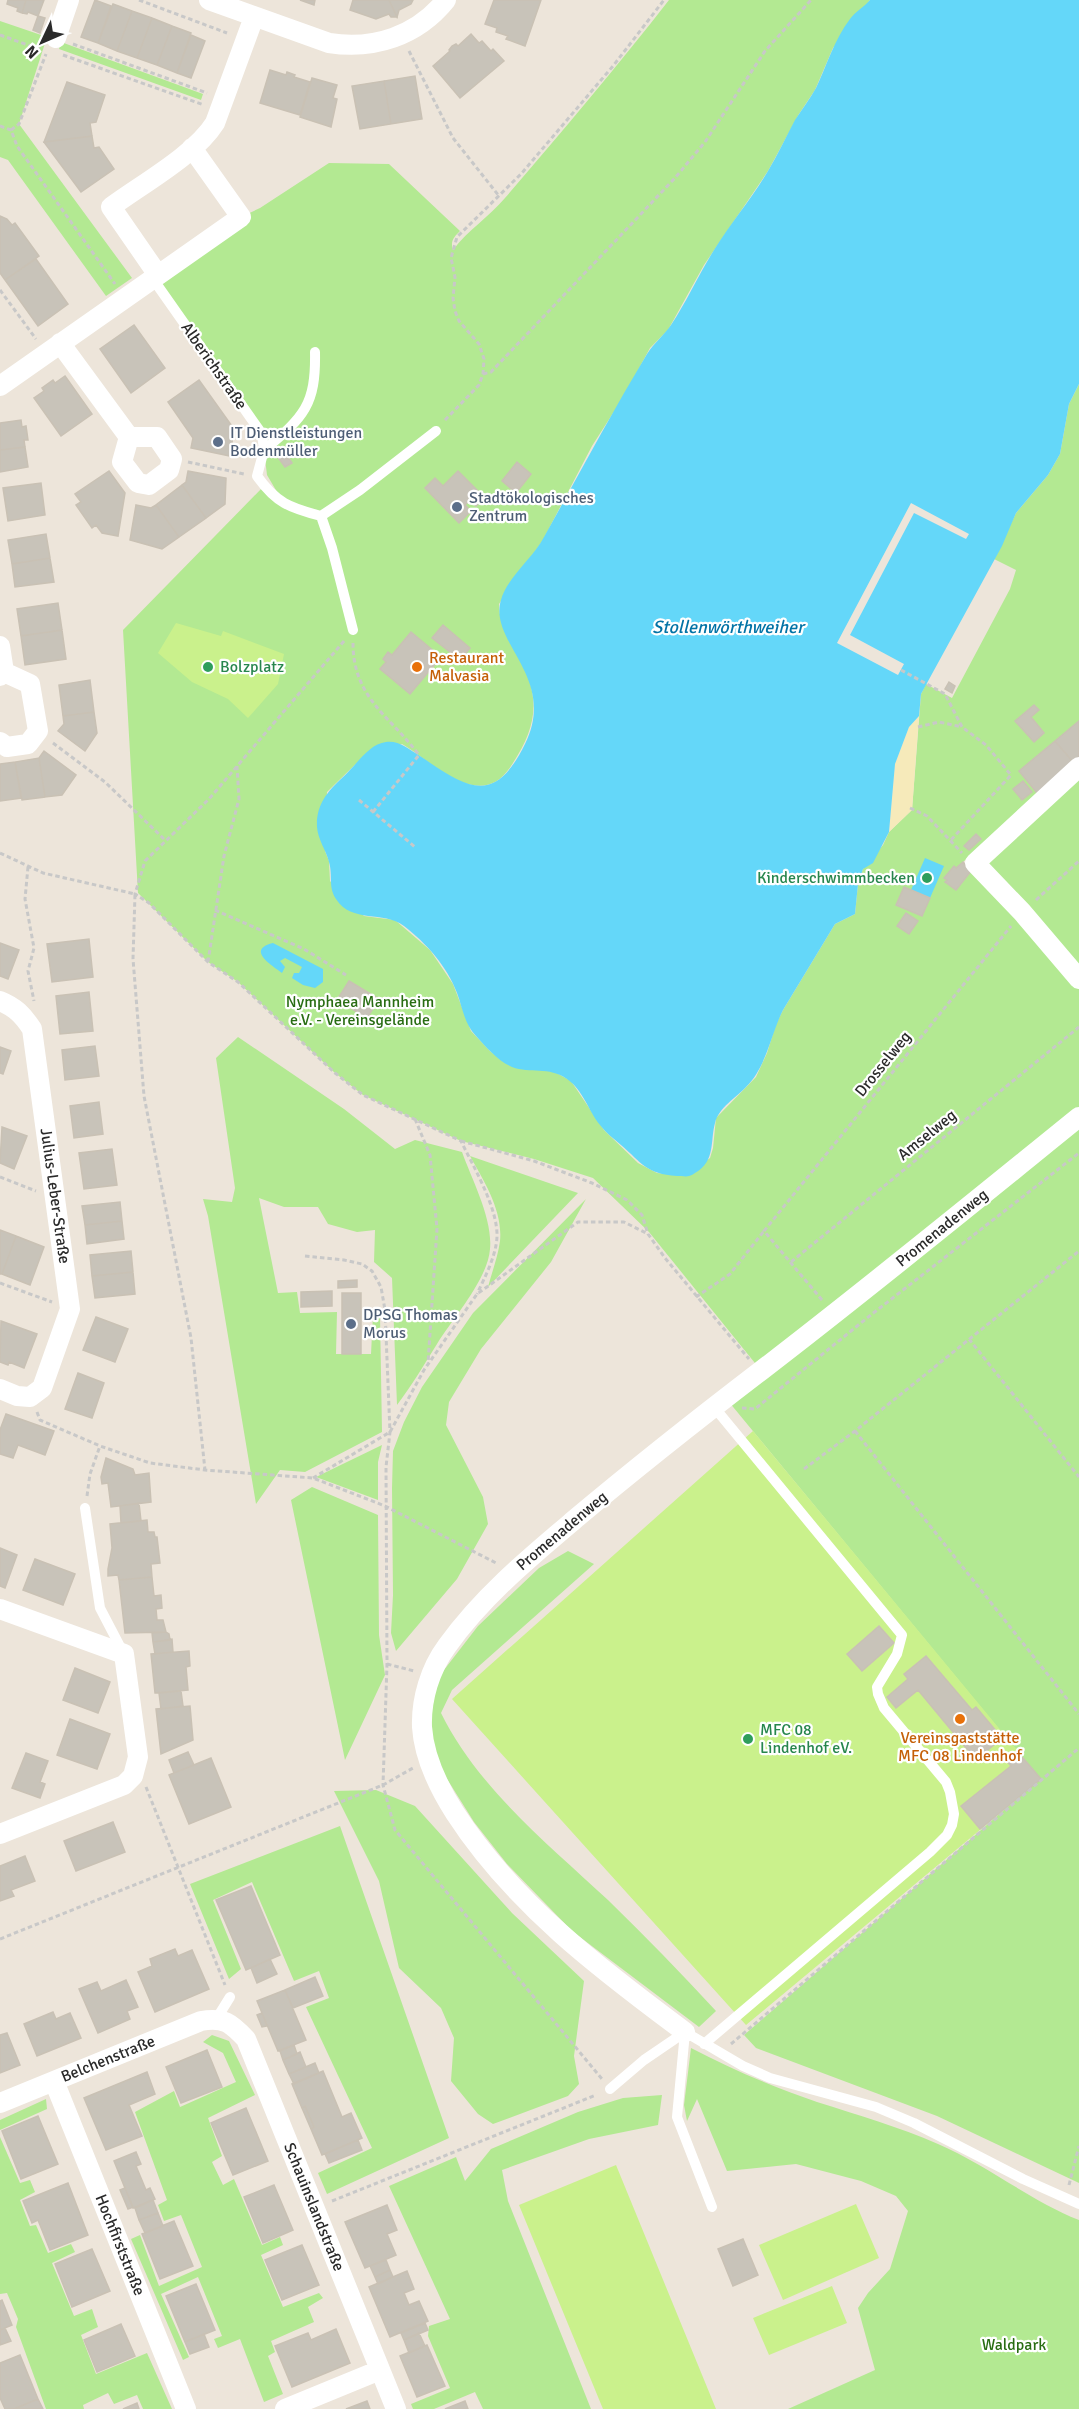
<svg xmlns="http://www.w3.org/2000/svg" width="1079" height="2409" viewBox="0 0 1079 2409" font-family="Signika,sans-serif">
<style>
.green{fill:#b3e992}
.sand{fill:#f6eaba}
.pitch{fill:#caf18c}
.water{fill:#64d7f9}
.pier{fill:#ede5da}
.building{fill:#c8c3b9;stroke:#c9c1b4;stroke-width:1.5}
.lines{fill:none;stroke-linecap:round;stroke-linejoin:round}
.path{stroke:#c8c8c8;stroke-width:3;stroke-dasharray:4.5 3;stroke-linecap:butt}
.lane{stroke:#fff;stroke-width:10}
.street{stroke:#fff;stroke-width:20}
.service-dot{fill:#5c6f8a;stroke:#fff;stroke-width:2}
.leisure-dot{fill:#2e9e5b;stroke:#fff;stroke-width:2}
.food-dot{fill:#e8710a;stroke:#fff;stroke-width:2}
.labels{text-anchor:middle;dominant-baseline:central;stroke-width:4.5;stroke-linejoin:round;paint-order:stroke}
.street-label{font-size:16px;fill:#2a2a2a;stroke:#fff}
.service-label{font-size:16px;fill:#4e5e75;stroke:#fff;text-anchor:start}
.food-label{font-size:16px;fill:#c56008;stroke:#fff;text-anchor:start}
.leisure-label{font-size:16px;fill:#27864d;stroke:#fff;text-anchor:start}
.park-label{font-size:16px;fill:#296d13;stroke:#fff}
.water-label{font-size:18px;font-style:italic;fill:#0273a6;stroke:#fff}
</style>
<rect width="100%" height="100%" fill="#ede5da"/>
<!-- green -->
<path class="green" d="M669,0H870L833,48L815,90L799,114L768,171L704,265L668,330L650,348L624,396L592,446L543,540L499,604C499,623 509,639 518,655C542,698 537,727 511,766C480,814 433,762 402,744L368,752L327,792L325,851L329,861L330,881L364,916L395,920L430,950L453,984L471,1031L490,1051L502,1061L553,1071L571,1081L604,1130L638,1163L657,1173L686,1176L710,1158L713,1148L716,1118L756,1077L767,1053L776,1024L783,1010L835,924L855,914L858,884L863,869L883,845L889,832L912,810L921,694L926,684L952,698L1010,589L1016,570L994,559L1016,513L1048,475L1060,454L1069,404L1079,384V758L963,862L971,871L1079,773V2183L937,2116L756,2048L744,2035L1040,1779L729,1402L763,1373L649,1232L593,1178L534,1159L461,1141L363,1095L335,1073L238,982L208,962L138,893L123,630L261,489L280,497L267,475L262,434L153,279L241,217L260,208L329,163L389,164L460,231C454,237 450,241 453,250C468,230 489,217 505,198C561,133 616,68 669,0Z
M0,21L47,37L19,124L132,278L106,296L8,160L0,157Z
M61,42L203,94L201,100L59,49Z
M238,1037L344,1109L395,1149L415,1140L462,1152C472,1180 493,1219 490,1249C488,1279 453,1318 437,1344C424,1365 412,1385 397,1405L392,1278L374,1262L375,1230L357,1232L328,1224L318,1207H284L259,1198L278,1293L297,1292L300,1313L337,1312L336,1354H371L373,1315H380L382,1432L305,1472L280,1470L256,1504L208,1216L203,1199L232,1202L235,1188L216,1058Z
M470,1156L578,1193L488,1287C492,1272 498,1256 500,1241C503,1211 484,1181 470,1156Z
M586,1199L551,1262L481,1349L449,1402L446,1425L483,1497L488,1524L457,1579L396,1651L391,1633L393,1595L392,1488L393,1451L404,1422L422,1387L473,1313Z
M382,1445L378,1462V1500L316,1477Z
M312,1487L378,1515L379,1635L385,1675L345,1760L291,1500Z
M568,1551L594,1564L452,1690L441,1713C478,1788 548,1844 608,1900C645,1936 681,1973 716,2011L699,2027L572,1931L507,1864L474,1822L442,1771L428,1734L437,1679L478,1626L539,1568Z
M376,1790L415,1806L512,1913L584,1981L574,2056L579,2084L568,2096L493,2124L478,2114L451,2081L454,2038L441,2008L399,1968L379,1881L334,1791Z
M340,1826L449,2138L327,2194L318,2173L372,2148L306,2007L329,1998L319,1971L294,1981L252,1882L213,1900L241,1969L229,1979L190,1884Z
M212,2035L229,2041L255,2095L208,2118L222,2156L212,2162L223,2185L234,2179L262,2245L280,2237L283,2245L261,2255L283,2307L319,2293L323,2298L308,2307L314,2322L271,2341L275,2352L268,2356L283,2394L264,2402L240,2339L218,2348L214,2339L222,2336L198,2277L161,2294L189,2357L183,2360L131,2239L140,2235L159,2286L202,2267L181,2215L164,2221L158,2205L167,2200L135,2112L174,2091L180,2107L236,2082L223,2053L203,2042Z
M691,2048C731,2069 773,2087 817,2102C858,2115 899,2127 938,2144C987,2165 1029,2200 1079,2220V2409H788L875,2370L858,2308L868,2293L890,2269L908,2211L896,2196L861,2181L796,2164L727,2171L697,2099L687,2121L684,2105Z
M662,2095L658,2125L589,2139L502,2170L508,2201L591,2409H483L475,2392L434,2409H413L411,2404L450,2388L428,2336L429,2326L450,2319L389,2186L456,2157L465,2181L491,2149L578,2112L623,2098Z
M46,2099L47,2109L0,2130V2120Z
M0,2137L20,2183L30,2180L35,2192L20,2200L30,2226L36,2225L48,2253L71,2244L75,2252L52,2263L74,2316L92,2309L98,2327L81,2335L96,2374L147,2353L172,2409H143L137,2395L114,2404L108,2393L83,2405L84,2409H46L16,2327L18,2319L7,2293L0,2294Z"/>
<!-- sand -->
<path class="sand" d="M919,716L912,810L889,832L895,764L909,727Z"/>
<!-- pitch -->
<path class="pitch" d="M176,623L221,636L223,631L284,654L278,684L248,718L228,699L192,682L158,653Z
M753,1431L1041,1779L746,2025L452,1699Z
M616,2165L716,2409H603L519,2205Z
M856,2204L879,2258L783,2300L759,2245Z
M832,2286L847,2323L769,2355L753,2318Z"/>
<!-- water -->
<path class="water" d="M870,0H1079V384L1069,404L1060,454L1048,475L1016,513L1002,546L921,694L919,716L909,727L895,764L889,832L873,863L863,869L858,884L855,914L835,924L783,1010C770,1036 767,1066 746,1087C736,1098 719,1107 715,1123C710,1141 716,1161 695,1173C688,1178 685,1176 677,1176C646,1174 642,1163 621,1145C613,1138 606,1133 600,1125C588,1110 583,1090 567,1079C549,1066 530,1074 512,1067C498,1061 486,1047 476,1036C464,1023 463,1009 457,993C447,966 426,943 404,926C383,910 352,924 336,899C328,887 333,876 329,862C326,850 318,840 317,827C316,805 327,792 342,778C355,767 368,744 386,742C398,740 409,749 420,756C467,788 494,807 525,744C558,677 488,643 501,600C506,579 533,558 544,537C578,476 611,414 647,354C654,343 664,335 671,325C687,301 699,274 714,250C731,223 752,198 768,171C778,154 786,137 795,120C802,109 810,99 816,88C827,65 834,40 850,19C855,12 864,7 870,0Z
M925,858L944,866L930,898L911,890Z
M273,943L323,969V982L315,988L303,985L292,978L294,973H299L302,967L285,958L280,961L285,967L282,973C273,966 245,950 273,943Z"/>
<!-- pier -->
<path class="pier" d="M911,503L969,534L966,539L914,513L850,635L904,664L898,675L837,643Z"/>
<!-- building -->
<path class="building" d="M8,0H26L22,13L17,11L18,8L7,4Z
M26,0H44L38,16L28,12L27,14L22,13Z
M95,0L111,6L98,43L81,37Z
M300,0H315L314,5Z
M353,0H389L397,17H391L389,14L376,19L350,10Z
M389,0H413L411,4L399,10L397,17Z
M494,0H541L525,46L506,39L508,36L496,32L497,28L485,24Z
M113,4L132,11L117,51L98,43Z
M132,11L152,18L137,58L117,51Z
M38,16L45,18L40,33L33,30Z
M152,18L172,26L157,65L137,58Z
M172,26L191,33L177,73L157,65Z
M471,34L479,43L482,41L491,51L493,49L504,61L460,98L433,66L450,51L449,50L452,46L456,44L458,46Z
M191,35L205,41L191,78L177,73Z
M270,70L286,75L287,72L295,75L294,77L310,82L300,115L260,103Z
M415,76L422,119L391,124L384,81Z
M312,78L337,85L333,98L337,99L331,127L300,117Z
M384,81L391,124L360,129L352,86Z
M67,82L105,95L96,122L90,123L92,136L44,142Z
M92,136L94,148L99,147L114,169L81,192L44,142Z
M0,216L7,219L12,225L15,223L39,256L5,280L0,273Z
M36,259L68,304L38,326L5,280Z
M134,325L165,368L131,393L100,349Z
M65,376L92,414L61,436L34,398L44,391L42,388L53,380L55,383Z
M199,380L234,429L230,456L191,448L193,438L168,402Z
M21,420L22,427L26,426L28,440H24L25,447L0,450V423Z
M25,447L28,467L0,472V450Z
M284,451L292,463L285,467L277,456Z
M517,462L531,474L516,493L502,481Z
M109,471L125,493L118,536L102,533L96,525L92,528L76,505L81,502L75,494Z
M188,471L226,478L225,504L206,518L182,485L186,482Z
M458,471L480,493L475,499L479,503L476,506L470,500L465,505L471,511L459,523L425,488L435,478L443,486Z
M41,483L45,515L8,521L3,488Z
M182,485L206,518L179,537L156,505Z
M136,505L151,508L156,505L179,537L162,549L130,540Z
M46,534L50,558L12,564L8,540Z
M50,558L54,582L15,587L12,564Z
M58,603L62,630L21,636L17,609Z
M443,625L470,648L460,660L432,638Z
M62,630L66,659L25,665L21,636Z
M411,632L441,657L410,694L380,669L386,662L383,659L388,652L392,655Z
M90,680L94,712L63,716L59,685Z
M949,682L955,686L952,693L945,689Z
M1034,705L1039,710L1031,717L1044,733L1034,742L1015,721Z
M94,712L97,733L85,751L58,731L64,724L63,716Z
M1079,721V758L1073,762L1055,741Z
M1055,741L1073,762L1037,793L1019,771Z
M44,751L76,775L62,795L45,797L39,758Z
M39,758L45,797L22,800L15,762Z
M15,762L21,798L0,801V764Z
M1023,781L1032,792L1022,800L1013,789Z
M976,834L981,839L969,850L964,846Z
M963,862L971,871L956,890L945,882L947,880L944,878L954,866L956,868Z
M904,887L930,898L922,916L896,905Z
M906,913L918,921L909,934L897,926Z
M89,939L93,977L52,982L47,944Z
M0,943L19,950L8,979L0,976Z
M349,981L379,999L367,1018L337,1000Z
M89,992L93,1031L60,1034L56,996Z
M95,1046L99,1076L65,1080L62,1050Z
M0,1047L11,1051L3,1074L0,1073Z
M99,1102L103,1134L74,1138L70,1106Z
M2,1127L27,1136L14,1169L0,1163Z
M112,1149L117,1185L84,1189L79,1153Z
M120,1202L122,1221L85,1225L82,1206Z
M122,1221L124,1239L87,1244L85,1225Z
M0,1230L16,1236L2,1274H0Z
M16,1236L44,1247L30,1285L2,1274Z
M131,1251L133,1272L92,1276L90,1255Z
M133,1272L135,1294L95,1298L92,1276Z
M357,1280V1287L338,1288V1281Z
M332,1291V1306L301,1307V1292Z
M342,1293H361V1354H342Z
M96,1317L128,1329L115,1362L83,1350Z
M1,1321L37,1334L24,1368L9,1362L8,1365L0,1362Z
M78,1373L104,1383L92,1418L65,1409Z
M6,1414L54,1431L45,1455L18,1445L13,1458L0,1454V1430Z
M106,1458L133,1469L135,1475L149,1473L151,1502L111,1507L108,1483L102,1484L101,1477Z
M139,1503L141,1521L121,1523L120,1506Z
M147,1520L148,1532H154L155,1537H157L160,1563L151,1564L152,1577L119,1580L118,1575L108,1576V1569L112,1548L110,1524Z
M0,1548L17,1555L5,1588L0,1586Z
M35,1559L75,1574L63,1605L23,1590Z
M152,1577L154,1596L161,1595L162,1608L156,1609L157,1620H163L166,1632L125,1633L119,1580Z
M879,1626L894,1643L862,1671L847,1654Z
M166,1632L169,1634L170,1640L153,1642L152,1633Z
M172,1639L173,1652L155,1654L153,1642Z
M189,1651L190,1666L186,1667L188,1690L155,1693L151,1654Z
M926,1656L972,1710L976,1707L1002,1738L976,1760L918,1690L896,1708L887,1697L908,1679L904,1674Z
M75,1668L110,1682L98,1713L63,1700Z
M181,1691L183,1706L161,1709L159,1693Z
M190,1706L193,1740L161,1754L156,1709Z
M70,1719L110,1734L97,1769L57,1755Z
M1017,1751L1041,1779L980,1829L961,1806L1011,1766L1006,1760Z
M188,1752L194,1765L174,1773L169,1760Z
M26,1753L48,1761L40,1782L45,1784L40,1798L12,1788Z
M211,1758L231,1807L189,1824L169,1775Z
M113,1822L125,1852L76,1871L64,1841Z
M25,1856L35,1881L11,1890L14,1896L0,1901V1866Z
M251,1886L280,1955L246,1970L216,1900Z
M175,1949L178,1956L192,1950L209,1989L155,2012L138,1972L152,1966L150,1959Z
M270,1959L277,1974L257,1983L251,1968Z
M315,1977L323,1996L293,2008L285,1990Z
M126,1980L138,2007L127,2011L130,2019L98,2033L79,1989L97,1982L101,1991Z
M285,1990L306,2040L278,2051L257,2001Z
M53,2012L56,2019L70,2013L81,2038L37,2056L24,2024Z
M262,2013L267,2026L262,2027L257,2015Z
M7,2033L20,2065L0,2073V2035Z
M294,2045L297,2054L283,2060L280,2051Z
M207,2050L222,2087L181,2103L166,2067Z
M300,2052L306,2067L289,2074L283,2060Z
M315,2063L319,2073L294,2084L289,2074Z
M323,2071L342,2117L351,2113L362,2138L322,2155L311,2129L314,2127L305,2106L302,2108L292,2084Z
M147,2072L155,2094L129,2105L142,2136L106,2150L84,2098Z
M305,2106L314,2127L311,2129L302,2108Z
M246,2108L268,2161L233,2175L211,2123Z
M38,2116L58,2164L21,2179L2,2131Z
M358,2140L362,2150L329,2163L325,2154Z
M136,2152L141,2164L136,2166L146,2190L150,2188L155,2199L133,2208L114,2161Z
M68,2183L88,2235L50,2250L38,2220L32,2223L23,2201Z
M274,2185L293,2230L263,2243L244,2197Z
M125,2188L133,2207L128,2209L120,2190Z
M153,2200L158,2213L139,2220L135,2208Z
M387,2205L397,2230L387,2234L396,2255L365,2268L345,2222Z
M158,2213L163,2226L145,2233L139,2220Z
M174,2221L193,2266L160,2279L142,2234Z
M743,2239L758,2275L733,2286L718,2249Z
M302,2245L319,2285L282,2300L265,2260Z
M92,2249L110,2291L72,2307L55,2264Z
M386,2260L390,2270L375,2277L370,2266Z
M390,2270L393,2277L378,2284L375,2277Z
M407,2271L414,2289L404,2293L409,2305L419,2301L428,2321L390,2337L369,2287Z
M196,2284L215,2330L185,2342L166,2296Z
M2,2300L12,2325L0,2330V2301Z
M425,2323L428,2330L404,2340L401,2333Z
M121,2324L135,2356L97,2372L84,2340Z
M5,2328L11,2341L0,2345V2330Z
M336,2329L350,2363L292,2387L275,2346L308,2333L311,2340Z
M419,2333L425,2346L409,2353L404,2340Z
M204,2334L209,2347L190,2354L185,2342Z
M427,2345L445,2386L417,2397L400,2356Z
M20,2355L38,2399L14,2409H5L0,2398V2363Z
M38,2399L43,2409H17L16,2408Z
M367,2401L370,2409H346Z
M465,2401L468,2409H445Z
M137,2403L139,2409H123Z"/>
<g class="lines">
<!-- path -->
<path class="path" d="M139,0L227,33
M0,35L42,50
M73,44L207,93
M409,51L453,138L499,196
M63,55L204,105
M0,126L11,130L17,146L115,284
M11,130L19,124L46,54
M0,290L36,339
M483,374L491,372L675,178L705,142L765,51L811,0
M445,420L479,385L483,374L484,359L479,344L459,321L455,311L453,298L455,277L451,258L457,237L521,174L613,66L664,0
M188,462L244,474
M344,641L209,799L145,861L135,894L149,903L208,962L238,982L335,1073L363,1095L461,1141C473,1166 498,1208 497,1237C496,1256 485,1277 477,1294
M353,643C353,698 390,716 419,755L373,812
M901,670L945,694L962,727L986,745L1011,775L950,841
M918,727L939,722L962,727
M53,743L105,782L166,841
M359,800L415,847
M910,808L927,816L962,853
M0,853L43,873L135,894L133,959L144,1096L191,1338L205,1470
M28,867L25,899L34,948L28,971L34,1001
M1036,900L1079,861
M215,910L304,949L346,975
M208,962L224,856L239,799L237,766
M415,1119L430,1155L437,1229L428,1363
M461,1141L534,1161L592,1183L627,1200L642,1215L648,1234L665,1258L749,1359
M0,1177L36,1191
M305,1256L344,1260L362,1264L372,1271L381,1287L385,1310L390,1432L386,1467L387,1664L383,1785L395,1830L602,2079
M791,1262L1079,1027
M0,1283L52,1302
M696,1297L730,1274L764,1231
M822,1300L764,1231L1011,926
M969,1339L1079,1477
M742,1408L755,1409L867,1318L1079,1153
M37,1412L40,1420L100,1446L150,1463L205,1470L313,1478L385,1506L498,1564
M855,1431L1079,1714
M804,1469L855,1431L1079,1251
M313,1478L390,1432L424,1370L477,1294L578,1222H624L648,1234
M87,1496L90,1474L100,1446
M387,1664L414,1671
M146,1787L225,1985
M0,1939L383,1785L413,1768
M731,2044L1079,1748
M1069,2185L1079,2146
M332,2201L596,2095"/>
<!-- lane -->
<path class="lane" d="M153,279L262,434L264,450L257,476C276,503 290,508 321,516L332,548L353,630
M264,450C304,417 316,405 315,352
M321,516L360,490L436,431
M85,1508L100,1608L124,1654
M217,2018L230,1997
M685,2032L677,2117L712,2207
M704,2044L930,1852L947,1835L952,1825L954,1814L950,1792L946,1782L884,1708L878,1694L877,1687L897,1654L902,1635L714,1407
M610,2089L644,2060L685,2032L743,2066L770,2078L876,2107L914,2123L1023,2179L1079,2204"/>
<!-- street -->
<path class="street" d="M209,0L329,43C374,50 417,36 446,0
M56,38L69,0
M158,275L111,207C142,184 195,155 215,123L254,17
M60,343L129,437H157L172,459L169,470L149,485L138,483L122,462L129,437
M0,386L241,217L192,148
M0,646L4,672L0,676
M0,742L7,747L28,744L38,731L30,684L4,672
M1079,767L975,863L1022,912L1079,979
M0,1001C15,1007 23,1015 32,1029L70,1309L42,1388L30,1397L17,1396L0,1389
M0,1609L124,1654L138,1757L133,1776L124,1785L0,1834
M685,2032C600,1969 514,1904 455,1813C439,1788 424,1758 422,1727C421,1699 430,1669 447,1646C482,1597 529,1558 574,1520C636,1468 698,1419 762,1370C869,1288 974,1202 1079,1117
M54,2081L186,2409
M0,2103L201,2021C224,2017 231,2023 246,2039L396,2409
M285,2409L380,2370"/>
</g>
<!-- markers -->
<g class="service-dot">
<circle cx="218" cy="442" r="6"/>
<circle cx="457" cy="507" r="6"/>
<circle cx="351" cy="1324" r="6"/>
</g>
<g class="leisure-dot">
<circle cx="208" cy="667" r="6"/>
<circle cx="927" cy="878" r="6"/>
<circle cx="748" cy="1739" r="6"/>
</g>
<g class="food-dot">
<circle cx="417" cy="667" r="6"/>
<circle cx="960" cy="1719" r="6"/>
</g>
<g class="labels">
<!-- street labels -->
<g class="street-label">
<text transform="translate(214 366) rotate(55)">Alberichstraße</text>
<text transform="translate(883 1064) rotate(-51)">Drosselweg</text>
<text transform="translate(927 1135) rotate(-39)">Amselweg</text>
<text transform="translate(55 1196) rotate(82)">Julius-Leber-Straße</text>
<text transform="translate(942 1228) rotate(-39)">Promenadenweg</text>
<text transform="translate(562 1531) rotate(-40)">Promenadenweg</text>
<text transform="translate(108 2059) rotate(-22)">Belchenstraße</text>
<text transform="translate(314 2207) rotate(68)">Schauinslandstraße</text>
<text transform="translate(120 2245) rotate(68)">Hochfirststraße</text>
</g>
<!-- service labels -->
<g class="service-label">
<text x="230" y="433">IT Dienstleistungen<tspan x="230" dy="18">Bodenmüller</tspan></text>
<text x="469" y="498">Stadtökologisches<tspan x="469" dy="18">Zentrum</tspan></text>
<text x="363" y="1315">DPSG Thomas<tspan x="363" dy="18">Morus</tspan></text>
</g>
<!-- food labels -->
<g class="food-label">
<text x="429" y="658">Restaurant<tspan x="429" dy="18">Malvasia</tspan></text>
<text x="960" y="1738" text-anchor="middle">Vereinsgaststätte<tspan x="960" dy="18">MFC 08 Lindenhof</tspan></text>
</g>
<!-- leisure labels -->
<g class="leisure-label">
<text x="220" y="667">Bolzplatz</text>
<text x="915" y="878" text-anchor="end">Kinderschwimmbecken</text>
<text x="760" y="1730">MFC 08<tspan x="760" dy="18">Lindenhof eV.</tspan></text>
</g>
<!-- park labels -->
<g class="park-label">
<text x="360" y="1002">Nymphaea Mannheim<tspan x="360" dy="18">e.V. - Vereinsgelände</tspan></text>
<text x="1014" y="2345">Waldpark</text>
</g>
<!-- water labels -->
<g class="water-label">
<text x="728" y="627">Stollenwörthweiher</text>
</g>
</g>
<!-- north arrow -->
<g transform="translate(42 42) rotate(226)" stroke="#ffffff" stroke-width="4.5" paint-order="stroke">
<path d="M0-4.5L10 22L0 15L-10 22Z" fill="#2a2a2a"/>
<text y="-9" font-size="16" font-weight="bold" text-anchor="middle" fill="#2a2a2a">N</text>
</g>
</svg>
